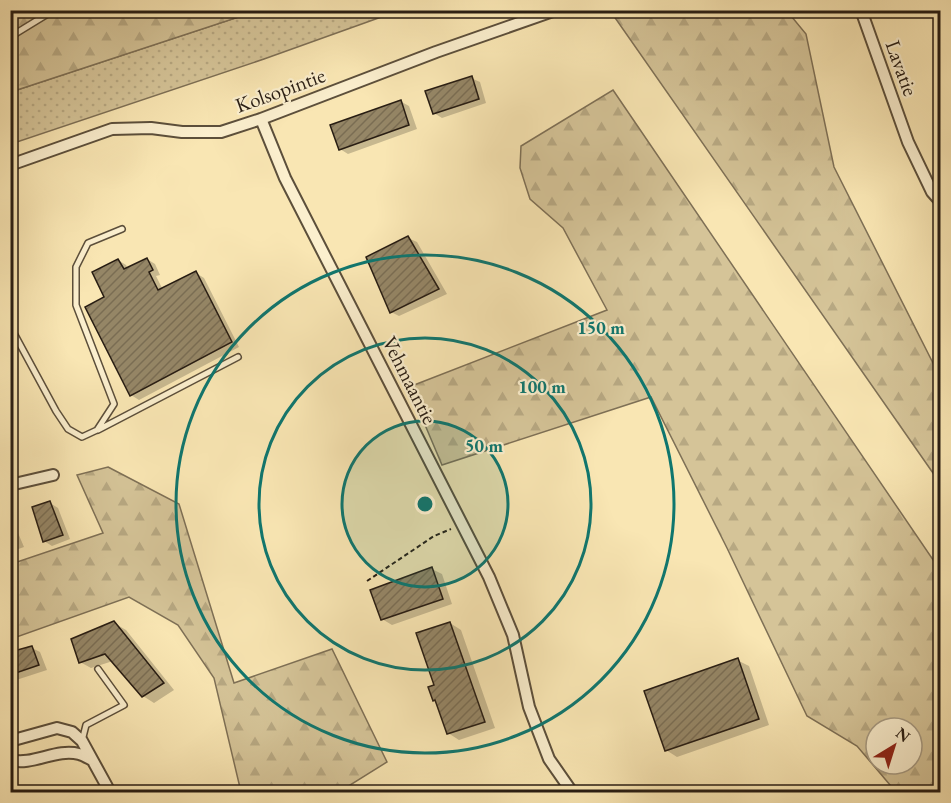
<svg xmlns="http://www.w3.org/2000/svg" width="951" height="803" viewBox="0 0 951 803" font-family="'EB Garamond',serif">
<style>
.grass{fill:url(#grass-dots);stroke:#7e7056;stroke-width:1.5}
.forest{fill:url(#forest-firs);stroke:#7e7056;stroke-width:1.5;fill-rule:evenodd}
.shadow{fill:#0003}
.building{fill:url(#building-hatch);stroke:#281d13;stroke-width:1.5}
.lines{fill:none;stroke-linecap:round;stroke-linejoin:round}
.lane-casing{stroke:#5c4f3b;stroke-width:8}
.street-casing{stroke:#5c4f3b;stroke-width:14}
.path{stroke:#281d13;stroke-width:2;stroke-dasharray:4.5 3;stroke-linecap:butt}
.lane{stroke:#fbefce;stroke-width:5}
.street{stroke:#fbefce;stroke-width:10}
.ring{fill:none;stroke:#0f766e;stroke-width:3}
.labels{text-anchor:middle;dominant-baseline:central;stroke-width:4.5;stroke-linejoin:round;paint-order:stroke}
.street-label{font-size:21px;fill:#281d13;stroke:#fbefce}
.centre{fill:#0f766e;stroke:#fbefce;stroke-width:3}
.ring-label{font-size:18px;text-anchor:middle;font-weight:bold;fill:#0f766e;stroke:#fbefce;stroke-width:4.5;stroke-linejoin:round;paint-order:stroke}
</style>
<defs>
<pattern id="grass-dots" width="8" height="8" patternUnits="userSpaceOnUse" patternTransform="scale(1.5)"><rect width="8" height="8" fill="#d5c498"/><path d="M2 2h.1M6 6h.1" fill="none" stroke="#b7a882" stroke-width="1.8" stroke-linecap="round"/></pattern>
<pattern id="forest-firs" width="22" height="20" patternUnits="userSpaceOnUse" patternTransform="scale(1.5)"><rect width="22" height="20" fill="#d5c498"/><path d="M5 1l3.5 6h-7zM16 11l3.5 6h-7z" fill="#b7a882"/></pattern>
<pattern id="building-hatch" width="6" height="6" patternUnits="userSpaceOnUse" patternTransform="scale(1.5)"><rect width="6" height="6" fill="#958666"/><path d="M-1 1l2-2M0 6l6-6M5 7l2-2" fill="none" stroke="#7a6d53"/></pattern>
</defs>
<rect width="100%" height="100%" fill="#f9e6b3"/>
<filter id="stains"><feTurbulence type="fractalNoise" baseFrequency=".00333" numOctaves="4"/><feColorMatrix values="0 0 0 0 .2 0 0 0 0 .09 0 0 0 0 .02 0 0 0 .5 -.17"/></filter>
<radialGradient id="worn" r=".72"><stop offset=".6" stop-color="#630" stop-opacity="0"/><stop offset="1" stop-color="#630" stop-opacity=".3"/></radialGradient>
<!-- grass -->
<path class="grass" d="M257,11H398L264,59L11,144V92Z"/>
<!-- forest -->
<path class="forest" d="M615,10L787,11L806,34L834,167L940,377V483L611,12Z
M11,11H257L11,92Z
M613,90L940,570V792H896L857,746L807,716L727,548L651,397L442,465L409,387L607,310L563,228L530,199L520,168L521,146ZM876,728H912V764H876Z
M108,467L179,504L234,683L332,649L387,762L339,792H241L214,678L178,625L129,597L11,639V564L103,533L77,475Z"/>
<!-- shadow -->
<path class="shadow" d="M471,78L480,82L486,103L442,118L434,113Z
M400,101L409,106L417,129L348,154L340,149Z
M408,238L417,242L447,294L399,316L391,312Z
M147,259L155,264L160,275L156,276L163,290L196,273L204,278L239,347L139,400L131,395L106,298L118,260L126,265L128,269Z
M10,455L13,456L16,468L10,469Z
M50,503L58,508L70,539L52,546L44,541Z
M10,514L24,547L10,552Z
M432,569L442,574L452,604L392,625L382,619Z
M114,623L126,630L174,690L154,703L143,696L113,661L91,668L80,662Z
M450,623L461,630L495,728L459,740L448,733L437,701L434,700Z
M32,648L40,652L47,670L10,682V653Z
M737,660L749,666L769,725L677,757L666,750Z
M671,789L677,792H662Z"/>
<!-- building -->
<path class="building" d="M472,76L479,99L433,114L425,91Z
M401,100L409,125L339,150L330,125Z
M408,236L439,289L390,313L366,257Z
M147,258L153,270L149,272L158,290L196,271L232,342L130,396L85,307L104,297L92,272L118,259L124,269Z
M50,501L63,535L43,542L32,507Z
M432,567L443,599L381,620L370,590Z
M114,621L164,683L142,697L105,654L79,663L71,639Z
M450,622L485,722L447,734L435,700L433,701L428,687L434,685L416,633Z
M32,646L39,665L10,675V652Z
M738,658L759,719L665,751L644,691Z"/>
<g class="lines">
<defs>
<path id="lane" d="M10,37L54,10
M10,326L56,411L68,429L82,437L97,430L114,404L76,305V267L88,243L122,229
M98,430L238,357
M82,741L86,725L124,705L98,669"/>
<path id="street" d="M861,10L908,142L932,192L940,201
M261,119L285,178L489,577L513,635L529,707L549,759L572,792
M10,165L112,129L151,128L182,132H221L261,119L436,52L556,10
M10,485L53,475
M10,741L57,728L72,732L82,741L110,792
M10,760C33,766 56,748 79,754C83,755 88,758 92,760"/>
</defs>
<!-- lane casing -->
<use href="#lane" class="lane-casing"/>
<!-- street casing -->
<use href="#street" class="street-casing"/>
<!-- path -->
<path class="path" d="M367,581L434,536L451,529"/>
<!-- lane -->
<use href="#lane" class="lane"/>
<!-- street -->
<use href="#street" class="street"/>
</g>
<!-- distance rings -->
<circle cx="425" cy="504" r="83" fill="#0f766e" fill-opacity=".12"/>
<g class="ring">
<circle cx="425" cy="504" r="83"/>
<circle cx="425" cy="504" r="166"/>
<circle cx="425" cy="504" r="249"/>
</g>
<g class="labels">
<!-- street labels -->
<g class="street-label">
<text transform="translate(902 68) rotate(70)">Lavatie</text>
<text transform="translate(280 90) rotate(-20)">Kolsopintie</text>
<text transform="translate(410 380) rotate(63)">Vehmaantie</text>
</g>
</g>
<circle cx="425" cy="504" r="9" class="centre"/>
<g class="ring-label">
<text x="601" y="334">150 m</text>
<text x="542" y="393">100 m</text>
<text x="484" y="452">50 m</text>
</g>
<!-- margin -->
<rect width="951" height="803" fill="none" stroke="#f9e6b3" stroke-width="36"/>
<rect x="12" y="12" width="927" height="779" fill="none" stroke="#281d13" stroke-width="3"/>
<rect x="18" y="18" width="915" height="767" fill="none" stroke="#281d13" stroke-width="1.5"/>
<!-- north arrow -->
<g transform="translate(894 746) rotate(38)"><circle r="28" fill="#fbefce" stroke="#a79b83" stroke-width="1.5"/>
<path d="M0-4.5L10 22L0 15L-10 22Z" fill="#8f2418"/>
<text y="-9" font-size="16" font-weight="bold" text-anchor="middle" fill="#281d13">N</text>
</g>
<rect width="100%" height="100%" filter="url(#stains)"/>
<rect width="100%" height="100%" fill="url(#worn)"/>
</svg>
